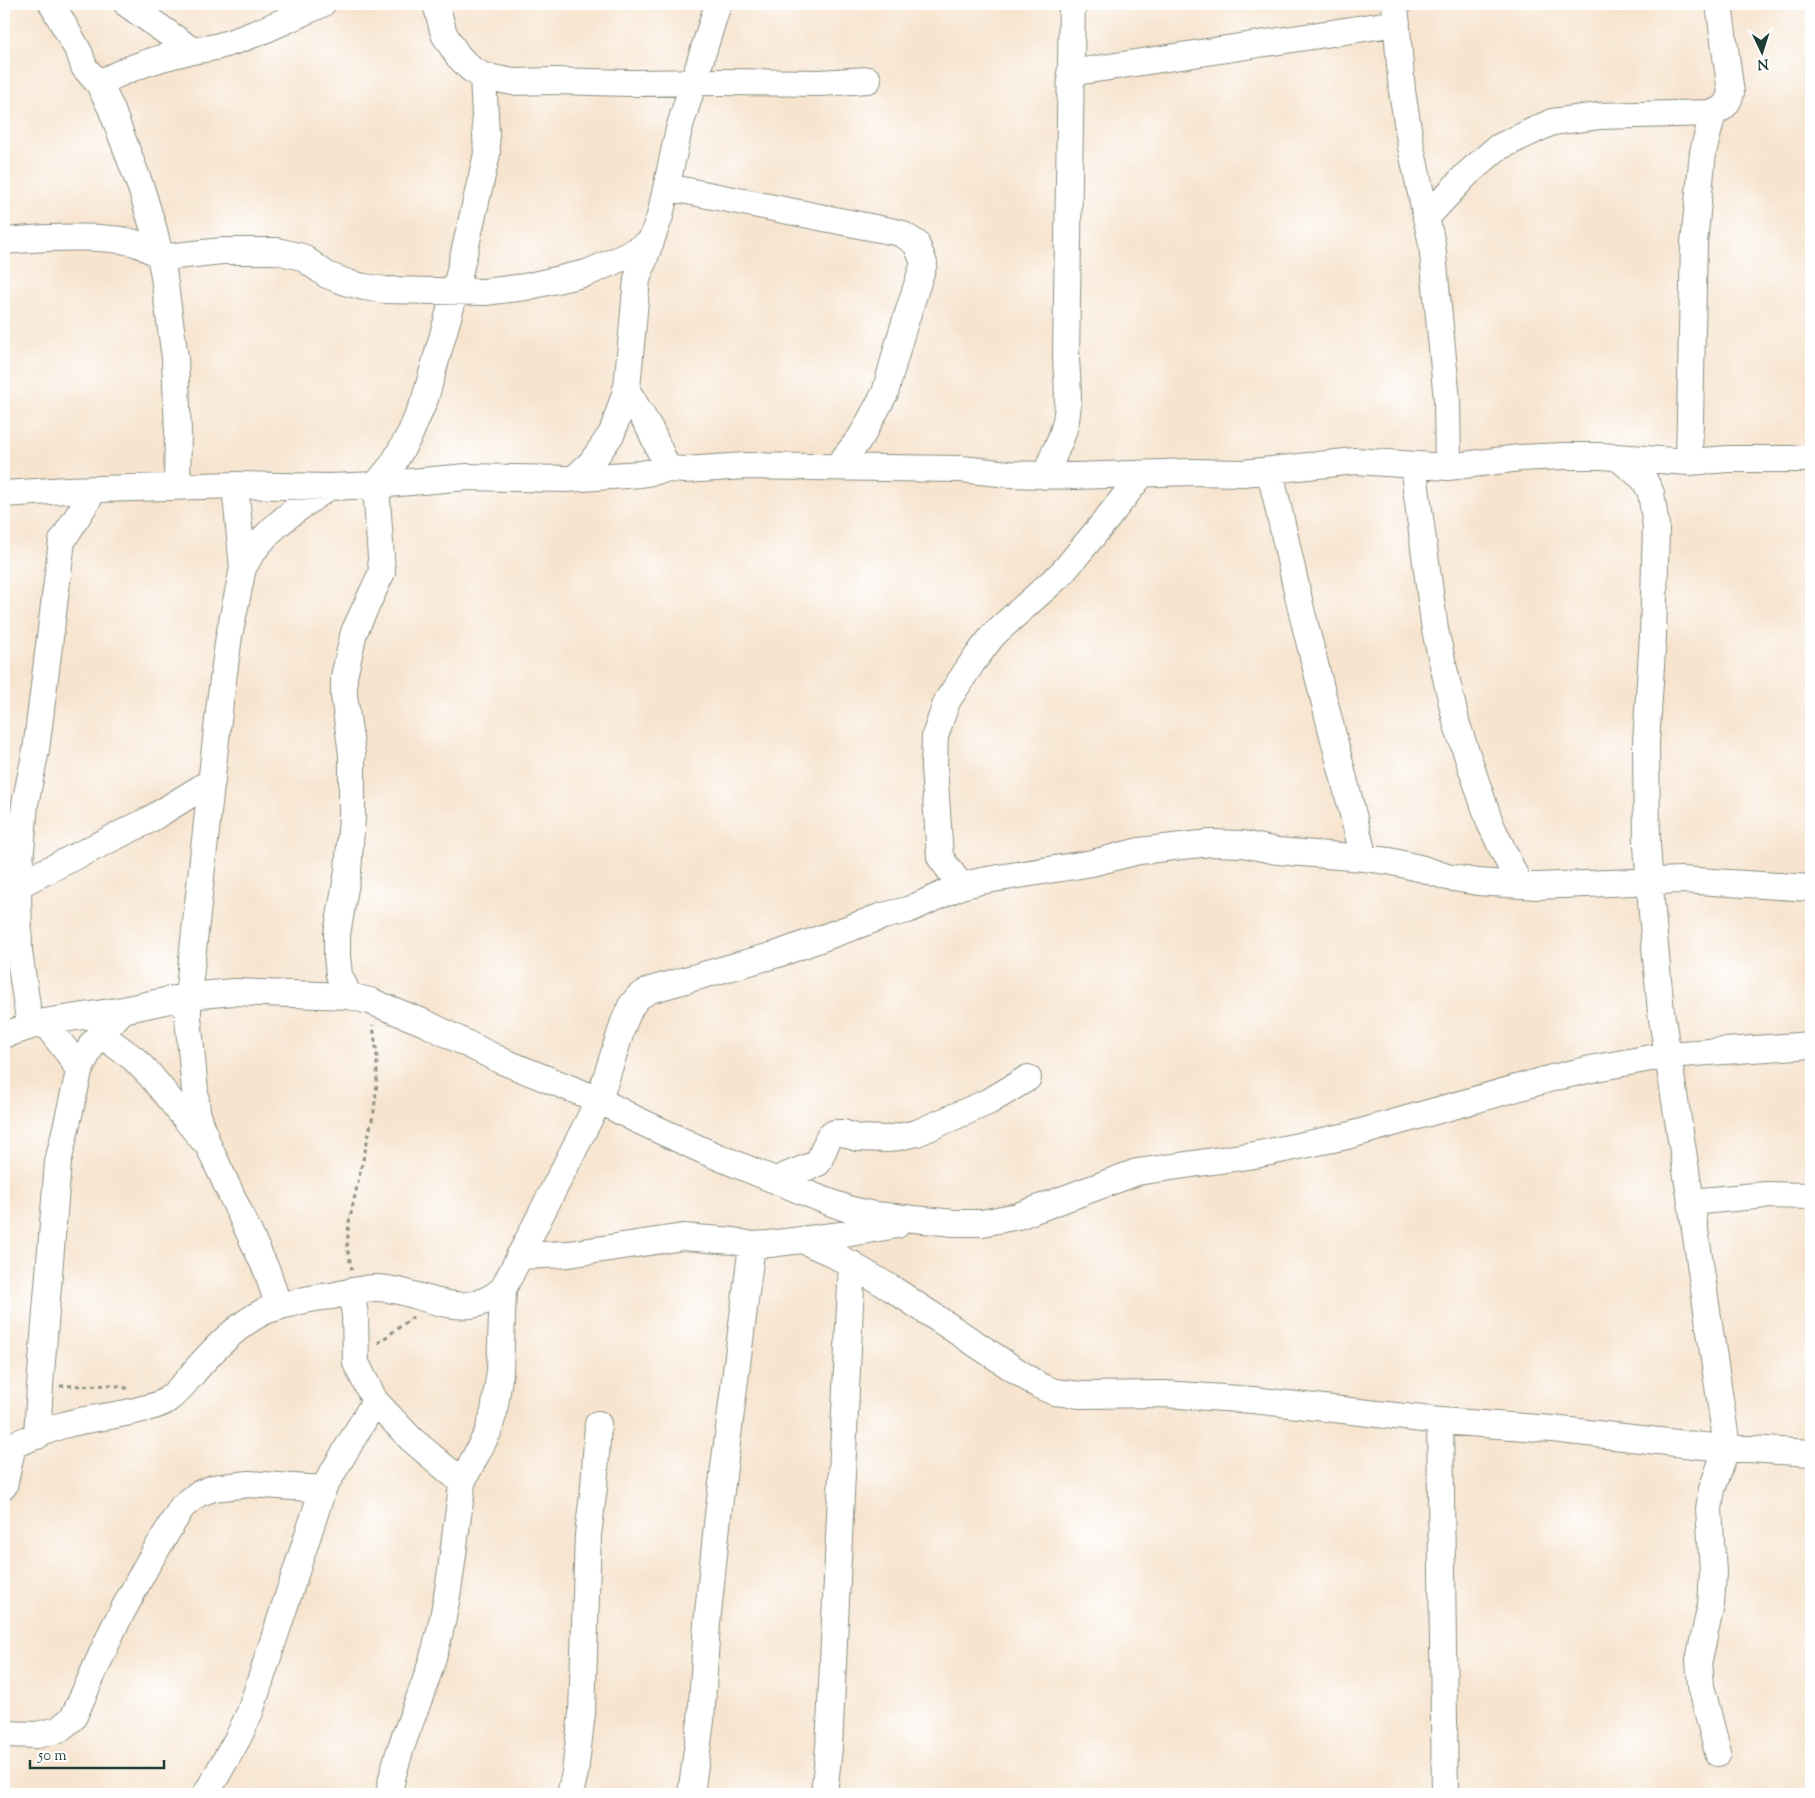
<svg xmlns="http://www.w3.org/2000/svg" width="1815" height="1798" viewBox="0 0 1815 1798" font-family="'Sorts Mill Goudy',serif">
<style>
.lines{fill:none;stroke-linecap:round;stroke-linejoin:round}
.minor-casing{stroke:#8b9082;stroke-width:28}
.path{stroke:#8b9082;stroke-width:3;stroke-dasharray:4 4;stroke-linecap:butt}
.minor{stroke:#fff;stroke-width:26}
</style>
<rect width="100%" height="100%" fill="#fff"/>
<filter id="ink" filterUnits="userSpaceOnUse"><feTurbulence type="fractalNoise" baseFrequency=".02" numOctaves="2"/><feDisplacementMap in="SourceGraphic" scale="10" xChannelSelector="R" yChannelSelector="G"/><feConvolveMatrix kernelMatrix="1 2 1 2 8 2 1 2 1" color-interpolation-filters="sRGB"/></filter>
<filter id="wash" filterUnits="userSpaceOnUse"><feTurbulence type="fractalNoise" baseFrequency=".0096" numOctaves="4" result="noise"/><feDisplacementMap in="SourceGraphic" scale="20" xChannelSelector="R" yChannelSelector="G"/><feGaussianBlur stdDeviation="1.12" result="paint"/><feColorMatrix in="noise" values="0 0 0 0 0 0 0 0 0 0 0 0 0 0 0 0 0 1.4 0 .05"/><feComposite in="paint" operator="in"/></filter>
<g filter="url(#wash)">
<rect width="100%" height="100%" fill="#f7e4cf"/>
</g>
<g filter="url(#ink)">
<g class="lines">
<defs>
<path id="minor" d="M52,4L80,54L84,67L99,84L111,108L141,188L154,230L163,270L175,358L178,432L177,486
M127,4L193,51
M436,4L444,34L458,56L471,69L483,76L513,82L552,81L630,83L720,82L819,83L868,80
M1395,4L1402,91L1411,147L1432,244L1447,400L1448,467
M1070,73L1397,23
M99,84C126,68 155,59 185,52C197,50 208,49 219,46C255,36 288,19 322,4
M667,187L900,233L916,243L924,263L901,335L885,393L861,437L837,467
M1426,218L1466,175L1497,148L1552,122L1599,116L1713,113C1724,108 1728,104 1731,93L1719,4
M4,241C40,238 101,234 135,243C146,246 155,255 167,257L222,251H277L302,257L327,275L348,283L364,287L386,290L485,292L525,287L587,273L626,256L651,242
M626,389L650,429L668,469
M1617,457L1644,479L1651,493L1656,526L1653,636L1646,742L1647,845L1652,913L1661,1012L1691,1202L1727,1447L1712,1489L1709,1509L1713,1572L1711,1605L1699,1660L1701,1686L1718,1753
M1689,462L1694,243L1703,152L1713,113
M1413,465L1435,630L1457,725L1490,823L1519,884
M1270,471L1302,613L1364,858
M1046,476C1050,461 1058,447 1063,432C1071,408 1067,382 1066,357L1072,4
M575,478L591,463L612,433L627,388L637,279L660,216L679,129L718,4
M235,485L243,568L229,636L220,702L188,996V1017L197,1112L208,1145L267,1271L279,1307
M4,494L67,490L235,485L329,487L376,485L467,477L566,479L641,474L668,469L685,470L745,466L961,469L1009,474L1075,476L1190,472L1243,473L1355,461L1448,467L1520,458L1563,456H1601L1689,462L1728,459H1811
M243,568C261,532 296,509 329,487
M961,886L940,857L934,767L935,736L947,701L972,663L994,634L1062,573L1106,520L1142,474
M7,894L18,885L149,820L212,781
M349,996L339,975L337,956V934L348,871L352,817V754L344,695V677L354,632L382,572L376,485L393,464L410,434L425,399L455,292L487,154L483,76
M44,1022L72,1058L79,1072
M30,1026L19,952L18,885L25,804L36,750L62,541L94,490
M100,1034L133,1058L150,1075L202,1139
M4,1035L44,1022L123,1010L188,996L234,992L349,996L370,1001L425,1023L502,1061L599,1100L635,1119L704,1151L821,1199L851,1210L875,1215L954,1223H982L1018,1216L1137,1172L1255,1155L1347,1136L1552,1078L1596,1068L1667,1055L1811,1045
M775,1180L818,1163L829,1137L834,1133H843L857,1138L888,1139L917,1133L990,1101L1028,1078
M1691,1202L1766,1195L1811,1196
M802,1240L831,1253L891,1288L1038,1385L1054,1392L1081,1395L1164,1394L1253,1400L1440,1421L1552,1429L1703,1446L1811,1453
M519,1256L569,1254L683,1237L733,1241L752,1245L769,1244L833,1236L897,1225
M351,1291L355,1315L356,1363L375,1401L411,1439L462,1482C461,1501 457,1519 455,1538C450,1581 444,1623 431,1664C418,1708 396,1749 389,1794
M1440,1421L1445,1794
M37,1436L40,1386L58,1162L79,1072L92,1044L123,1010
M4,1447C24,1443 41,1432 60,1426C86,1418 113,1417 139,1410C148,1407 160,1406 167,1400C181,1390 190,1376 201,1364C218,1345 238,1325 261,1313C273,1307 289,1304 301,1301C311,1298 321,1297 331,1296C345,1293 359,1289 373,1288C419,1287 461,1327 503,1289
M462,1482L488,1432L494,1412L500,1371L503,1289L599,1100L624,1022L631,1006L638,997L650,990L778,954L883,916L908,910L961,886L981,881L1092,863L1139,851L1182,846L1211,843L1243,844L1277,851L1364,858L1389,861L1423,869L1447,877L1478,882L1537,886L1681,880L1811,888
M4,1486L13,1445
M4,1734L37,1735L58,1730L73,1718L113,1629L147,1565L182,1507L198,1494L213,1488L249,1484L323,1489L375,1401
M206,1794L238,1738L250,1712L323,1489
M570,1794L575,1773L582,1713L588,1535L594,1487L598,1424
M691,1794L701,1721L707,1623L718,1515L752,1245
M824,1794L829,1747L852,1264"/>
</defs>
<!-- minor casing -->
<use href="#minor" class="minor-casing"/>
<!-- path -->
<path class="path" d="M352,1270L347,1247L349,1222L374,1111L377,1083V1056L373,1025
M378,1343L413,1317
M60,1386L112,1385L131,1389"/>
<!-- minor -->
<use href="#minor" class="minor"/>
</g>
</g>
<!-- margin -->
<rect width="1815" height="1798" fill="none" stroke="#fff" stroke-width="20"/>
<!-- north arrow -->
<g transform="translate(1762 52) rotate(176)" stroke="#ffffff" stroke-width="4" paint-order="stroke">
<path d="M0-4L9 19L0 12L-9 19Z" fill="#1f3d34"/>
<text y="-8" font-size="14" font-weight="bold" text-anchor="middle" fill="#1f3d34">N</text>
</g>
<!-- scale -->
<path d="M30 1760v8h134v-8" fill="none" stroke="#1f3d34" stroke-width="2.5"/>
<text x="38" y="1760" font-size="15" fill="#1f3d34" stroke="#ffffff" stroke-width="4" paint-order="stroke">50 m</text>
</svg>
